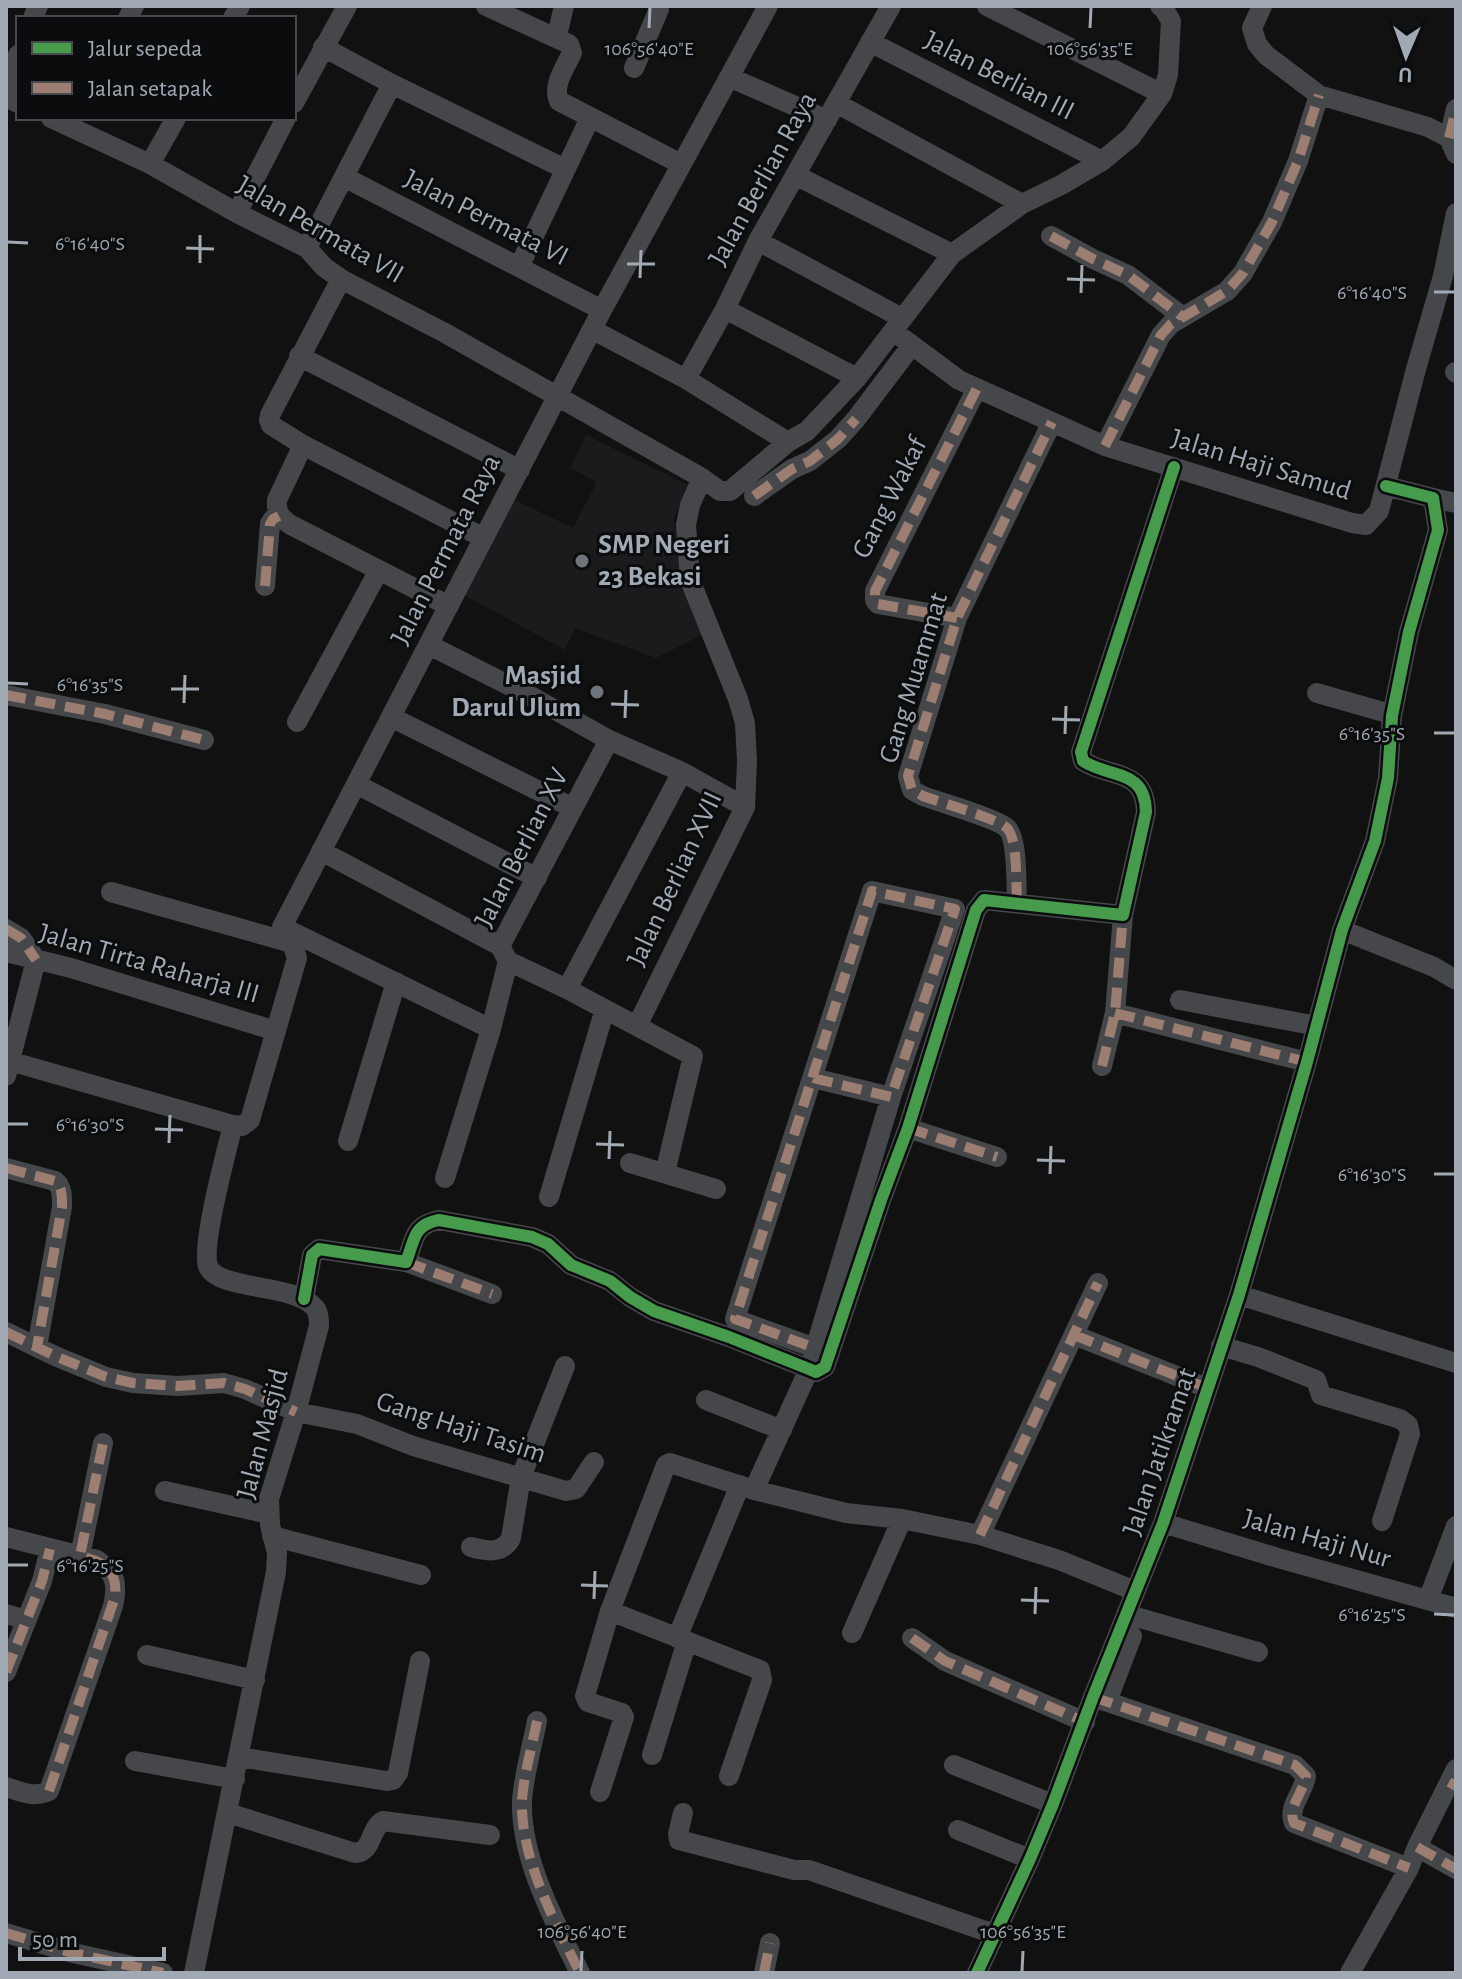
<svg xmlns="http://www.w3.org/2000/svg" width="1462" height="1979" viewBox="0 0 1462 1979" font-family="'Alegreya Sans',sans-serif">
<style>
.built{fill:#1b1b1d}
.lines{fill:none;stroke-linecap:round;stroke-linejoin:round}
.minor{stroke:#45474a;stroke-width:20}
.quiet{stroke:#9b7d72;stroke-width:10;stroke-dasharray:20 10;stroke-linecap:butt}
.cycleway-casing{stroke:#0b0c0d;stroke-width:17}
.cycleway{stroke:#469c4c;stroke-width:12}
.ticks{fill:none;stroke:#a0a9b4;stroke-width:3}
.poi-dot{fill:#6e747b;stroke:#0b0c0d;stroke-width:3}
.labels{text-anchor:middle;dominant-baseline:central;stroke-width:6;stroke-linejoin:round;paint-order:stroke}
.street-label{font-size:28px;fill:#a0a9b4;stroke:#0b0c0d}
.poi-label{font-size:28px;font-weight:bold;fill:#a0a9b4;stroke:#0b0c0d;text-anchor:start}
.ticks-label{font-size:20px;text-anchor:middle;fill:#a0a9b4;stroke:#0b0c0d;stroke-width:6;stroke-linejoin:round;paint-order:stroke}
</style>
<rect width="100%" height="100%" fill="#111"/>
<!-- built -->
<path class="built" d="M586,435L688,485L673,520L702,635L656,658L575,628L565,650L464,595L513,499L573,528L597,482L570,468Z"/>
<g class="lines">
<!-- minor -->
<path class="minor" d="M486,6L569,44L572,53C565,67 552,86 559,101L681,164
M987,6L1162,94
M1262,6L1252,28L1257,44L1266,55L1319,95L1428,127L1449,138L1456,154
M33,18L38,6
M128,18L134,6
M233,18L240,6
M553,37L559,27L564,6
M870,42L1102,161
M323,47L392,84L565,169
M634,68L659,9
M729,77L827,120
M6,86L18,55
M6,97L18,103
M294,103L347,6
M836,103L1022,204
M51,118L150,164L237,213L307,248L324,267L341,279L445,333L702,478L720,491H730L788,442L807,431L857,378L952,254L1022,204L1061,185L1102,161L1131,137L1162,94L1168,75L1171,21L1164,9L1160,6
M1449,138L1456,109
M150,164L176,118
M795,175L952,254
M344,177L602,310
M237,213L286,118
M1051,236L1093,259L1128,275L1183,317
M758,241L902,318
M307,248L392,84
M519,267L590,118
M341,279L270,415L269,420L271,425L303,445L484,538
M725,309L857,378
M593,330L686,379L788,442
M893,331L959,380L1105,446L1352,523L1366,525L1379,511L1416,369L1443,276L1456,213
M299,356L520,470
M1455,372L1456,373
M686,379L725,309L758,241L891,6
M303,445L277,500C276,512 280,518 291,525L449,606
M1105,446L1161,335L1171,324L1227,291L1243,273L1272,222L1298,161L1319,95
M754,496L792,469L810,461L838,439L856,419L912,345
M1433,498L1456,503
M265,586L270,524L273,519L279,516
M957,618L878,604L875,600V591L977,388
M429,645L534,698L609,740L682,772L745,807
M1317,693L1387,713L1392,716
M6,695L105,714L204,740
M391,717L573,808
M297,722L379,570
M356,784L537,878
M321,851L500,946
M111,892L292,943
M1017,902C1016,886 1018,839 1007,828C998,819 939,802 923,796L912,790L908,776L957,618L1052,422
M282,927L491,1029
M6,929L21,938L36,960L6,1076
M1342,930L1434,967L1456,980
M6,952L71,968L276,1031
M508,961L567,989L693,1056L665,1173
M567,989L682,772
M1180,1000L1317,1026
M1115,1013L1307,1062
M637,1026L745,807L747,761L745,723L738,699L690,580L686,525L690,505L702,478
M6,1060L233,1125L242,1126L250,1120L297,958L292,943L282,927L602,310L768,6
M1102,1066L1115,1013L1123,915
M813,1078L891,1097
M908,1128L997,1157
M348,1141L396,982
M630,1163L716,1189
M6,1168L55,1181C63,1187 62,1198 62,1207L37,1347
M445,1178L491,1029L508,961L500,946L609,740
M549,1197L605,1009
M406,1262L492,1294
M1239,1295L1456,1363
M304,1299L312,1255L319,1249L406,1262C415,1239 413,1225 439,1220L532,1237L548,1244L571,1265L610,1281L630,1297L654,1311L729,1337L809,1369L816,1372L825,1367L881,1200L908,1128L976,910L984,900L1123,915L1146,812C1145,768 1111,779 1083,761L1081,752L1174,467
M6,1332L55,1356L106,1377L133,1383L178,1386L224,1383L245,1389L296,1412L357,1424L413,1446L566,1491L576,1489L594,1462
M1074,1335L1207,1388
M1221,1346L1258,1357L1316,1380L1321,1395L1400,1419L1408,1425L1410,1434L1382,1521
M706,1400L782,1430
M754,1490L809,1369L891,1097L955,909L872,891L735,1319L815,1348
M165,1491L269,1514
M1163,1523L1278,1558L1456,1608
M980,1535L1098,1283
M272,1536L421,1575
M6,1537L97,1560C116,1574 118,1583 113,1606L49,1791C34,1798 21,1792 6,1787
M471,1547C486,1551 502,1555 511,1538L521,1477L565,1366
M80,1556L103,1443
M1428,1600L1456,1526
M610,1611L760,1670L762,1680L729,1776
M6,1614L26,1620
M1126,1614L1258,1652
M852,1633L902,1519
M677,1638L740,1485
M912,1638L945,1661L1085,1722
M147,1655L255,1680
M6,1672L42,1581L50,1549
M1111,1691L1132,1636
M1093,1697L1295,1765L1306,1776C1304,1792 1287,1807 1294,1823L1409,1868
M537,1721C532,1747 524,1774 522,1800C520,1858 555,1922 580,1973
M652,1755L687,1641
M240,1757L387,1781L393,1780L398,1773L420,1661
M135,1761L235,1779
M954,1765L1053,1804
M600,1792L624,1717L622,1713L588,1702L585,1696L610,1611L666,1465L670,1463L754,1490L846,1513L902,1519L980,1535L1059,1560L1135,1591
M228,1813L355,1853C373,1852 369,1829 383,1821L490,1835
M683,1813L678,1834L679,1840L794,1870H809L994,1934
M958,1830L1030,1859
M1417,1847L1456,1869
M6,1933L69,1952L163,1973
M194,1973L276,1572L277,1553L270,1525L269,1499L296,1412L319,1326C319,1320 319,1313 315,1308C296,1283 217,1291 208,1266C201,1245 227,1149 233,1125
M764,1973L770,1943
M977,1973L1030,1859L1053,1804L1093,1697L1163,1523L1239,1295L1307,1062L1342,930L1375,841L1388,778L1392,716L1409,632L1438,530L1433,498L1386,486
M1350,1973L1409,1868L1417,1847L1456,1769"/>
<!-- quiet -->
<path class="quiet" d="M1449,138L1456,109
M1051,236L1093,259L1128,275L1183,317
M1105,446L1161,335L1171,324L1227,291L1243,273L1272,222L1298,161L1319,95
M754,496L792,469L810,461L838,439L856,419
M265,586L270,524L273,519L279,516
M957,618L878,604L875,600V591L977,388
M6,695L105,714L204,740
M1017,902C1016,886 1018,839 1007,828C998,819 939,802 923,796L912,790L908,776L957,618L1052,422
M6,929L21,938L36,960
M1115,1013L1307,1062
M1102,1066L1115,1013L1123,915
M813,1078L891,1097L955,909L872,891L735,1319L815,1348
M908,1128L997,1157
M6,1168L55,1181C63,1187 62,1198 62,1207L37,1347
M406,1262L492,1294
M6,1332L55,1356L106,1377L133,1383L178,1386L224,1383L245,1389L296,1412
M1074,1335L1207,1388
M980,1535L1098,1283
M912,1638L945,1661L1085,1722
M6,1672L42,1581L50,1549
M1093,1697L1295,1765L1306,1776C1304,1792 1287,1807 1294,1823L1409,1868
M537,1721C532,1747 524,1774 522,1800C520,1858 555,1922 580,1973
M1449,1782L1456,1786
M49,1791L115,1597C118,1570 104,1562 80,1556L103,1443
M1417,1847L1456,1869
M6,1933L69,1952L163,1973
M764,1973L770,1943"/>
<defs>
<path id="cycleway" d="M304,1299L312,1255L319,1249L406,1262C415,1239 413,1225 439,1220L532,1237L548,1244L571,1265L610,1281L630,1297L654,1311L729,1337L809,1369L816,1372L825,1367L881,1200L908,1128L976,910L984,900L1123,915L1146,812C1145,768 1111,779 1083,761L1081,752L1174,467
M977,1973L1030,1859L1053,1804L1093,1697L1163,1523L1239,1295L1307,1062L1342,930L1375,841L1388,778L1392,716L1409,632L1438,530L1433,498L1386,486"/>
</defs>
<!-- cycleway casing -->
<use href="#cycleway" class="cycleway-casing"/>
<!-- cycleway -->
<use href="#cycleway" class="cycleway"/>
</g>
<!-- ticks -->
<path class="ticks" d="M649,28L650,8M1090,28L1091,8M8,242L28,243M186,248L214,249M200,263V235M627,264H655M640,278L641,250M1067,279L1095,280M1434,292H1454M1081,293L1082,265M8,683L28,684M171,689H199M184,703L185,675M611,704L639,705M625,718L626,690M1052,719L1080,720M1434,733H1454M1065,734L1066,706M8,1124H28M155,1129L183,1130M169,1143L170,1115M596,1144L624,1145M609,1159L610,1131M1037,1160L1065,1161M1050,1174L1051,1146M1434,1174H1454M8,1565H28M581,1585L608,1586M594,1599L595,1571M1021,1600L1049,1601M1035,1614L1036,1587M1434,1614L1454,1615M581,1971L582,1951M1022,1971L1023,1951"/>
<!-- markers -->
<g class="poi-dot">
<circle cx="582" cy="561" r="8"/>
<circle cx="597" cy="692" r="8"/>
</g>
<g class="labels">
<!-- street labels -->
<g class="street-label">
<text transform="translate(999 76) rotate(27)">Jalan Berlian III</text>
<text transform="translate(763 179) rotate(-61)">Jalan Berlian Raya</text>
<text transform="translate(486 218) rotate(27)">Jalan Permata VI</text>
<text transform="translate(320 230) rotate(30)">Jalan Permata VII</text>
<text transform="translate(1261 465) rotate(17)">Jalan Haji Samud</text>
<text transform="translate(890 498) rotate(-63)">Gang Wakaf</text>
<text transform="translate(446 550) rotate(-63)">Jalan Permata Raya</text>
<text transform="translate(914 678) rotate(-73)">Gang Muammat</text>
<text transform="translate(522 848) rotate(-63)">Jalan Berlian XV</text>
<text transform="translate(675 879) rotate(-65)">Jalan Berlian XVII</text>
<text transform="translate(149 964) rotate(16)">Jalan Tirta Raharja III</text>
<text transform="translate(461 1428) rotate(18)">Gang Haji Tasim</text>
<text transform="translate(263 1434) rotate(-75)">Jalan Masjid</text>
<text transform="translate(1160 1452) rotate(-71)">Jalan Jatikramat</text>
<text transform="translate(1317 1539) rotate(16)">Jalan Haji Nur</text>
</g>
<!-- poi labels -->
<g class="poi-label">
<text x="598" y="545">SMP Negeri<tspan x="598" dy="32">23 Bekasi</tspan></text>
<text x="581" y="676" text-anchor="end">Masjid<tspan x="581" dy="32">Darul Ulum</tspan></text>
</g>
</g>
<g class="ticks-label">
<text x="649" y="55">106°56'40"E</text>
<text x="1090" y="55">106°56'35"E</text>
<text x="90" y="250">6°16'40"S</text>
<text x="1372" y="299">6°16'40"S</text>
<text x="90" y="691">6°16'35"S</text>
<text x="1372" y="740">6°16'35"S</text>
<text x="90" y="1131">6°16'30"S</text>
<text x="1372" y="1181">6°16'30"S</text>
<text x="90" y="1572">6°16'25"S</text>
<text x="1372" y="1621">6°16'25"S</text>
<text x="582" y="1938">106°56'40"E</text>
<text x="1023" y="1938">106°56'35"E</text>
</g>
<!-- border -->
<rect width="1462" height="1979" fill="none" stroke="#a0a9b4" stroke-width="16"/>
<!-- legend -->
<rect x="16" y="16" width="280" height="104" fill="#0b0c0d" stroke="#474b50" stroke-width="2"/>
<rect x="32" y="42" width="40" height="12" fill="#469c4c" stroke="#474b50" stroke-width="2"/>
<text x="88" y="56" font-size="24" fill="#a0a9b4">Jalur sepeda</text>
<rect x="32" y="82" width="40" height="12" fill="#9b7d72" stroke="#474b50" stroke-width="2"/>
<text x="88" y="96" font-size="24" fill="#a0a9b4">Jalan setapak</text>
<!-- north arrow -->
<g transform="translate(1406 56) rotate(182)" stroke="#0b0c0d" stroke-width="6" paint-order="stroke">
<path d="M0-6L14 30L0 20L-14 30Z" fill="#a0a9b4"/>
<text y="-12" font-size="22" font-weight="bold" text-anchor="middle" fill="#a0a9b4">U</text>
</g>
<!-- scale -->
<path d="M20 1947v12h144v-12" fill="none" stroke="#a0a9b4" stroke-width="4"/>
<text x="32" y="1947" font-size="24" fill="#a0a9b4" stroke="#0b0c0d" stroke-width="6" paint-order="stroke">50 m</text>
</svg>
